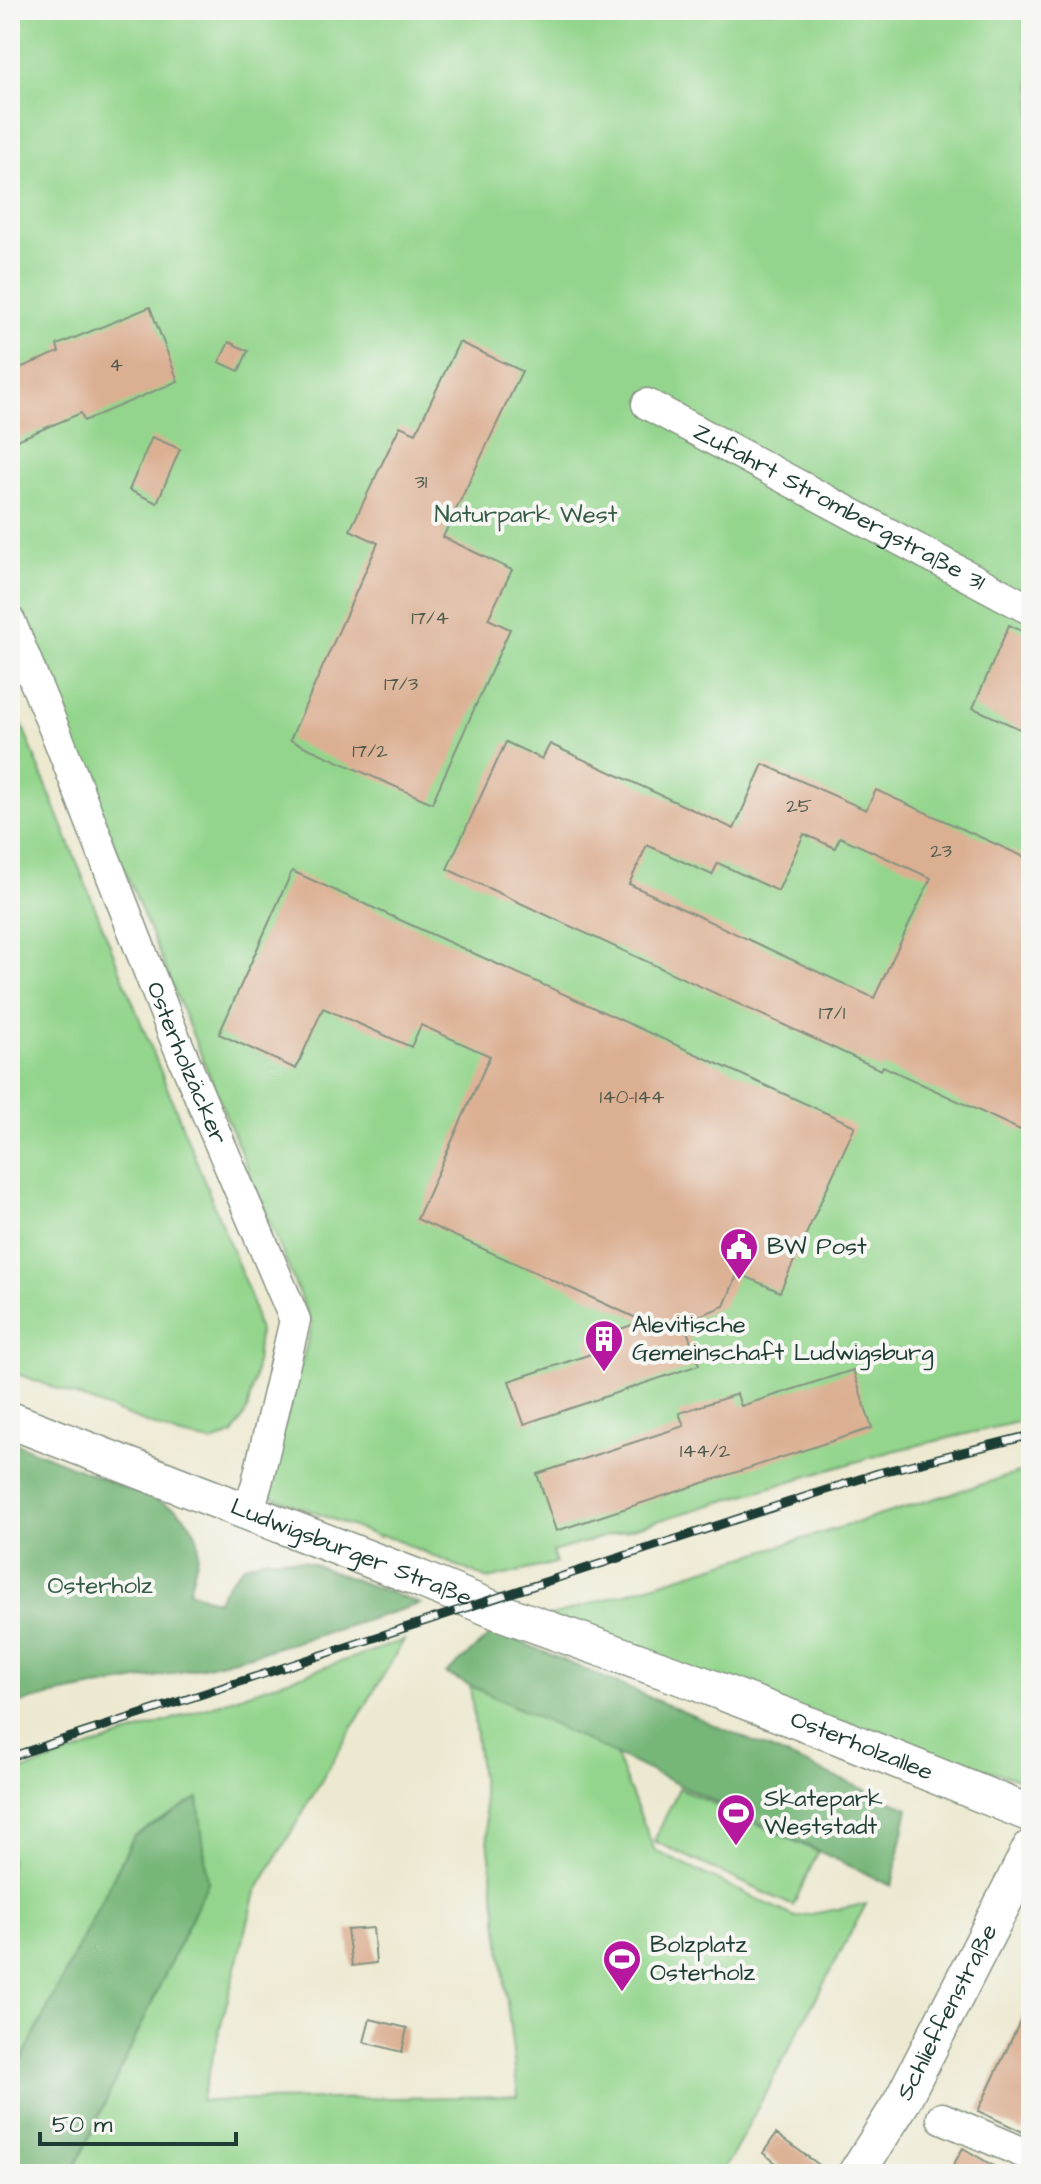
<svg xmlns="http://www.w3.org/2000/svg" width="1041" height="2184" viewBox="0 0 1041 2184" font-family="'Architects Daughter',sans-serif">
<style>
.green{fill:#93d58c;stroke:#598960;stroke-width:2}
.forest{fill:#76b678;stroke:#4a7a56;stroke-width:2}
.building{fill:#dbaf92;fill-rule:evenodd}
.lines{fill:none;stroke-linecap:round;stroke-linejoin:round}
.minor-casing{stroke:#869382;stroke-width:33}
.tertiary-casing{stroke:#869382;stroke-width:39}
.minor{stroke:#fff;stroke-width:30}
.tertiary{stroke:#fff;stroke-width:36}
.rail-casing{stroke:#1f3d34;stroke-width:9}
.rail{stroke:#f6f6f2;stroke-width:6;stroke-dasharray:18;stroke-linecap:butt}
.labels{text-anchor:middle;dominant-baseline:central;stroke-width:8;stroke-linejoin:round;paint-order:stroke}
.number-label{font-size:20px;fill:#4e5a4c}
.street-label{font-size:24px;fill:#1f3d34;stroke:#f6f6f2}
.park-label{font-size:24px;fill:#365b46;stroke:#f6f6f2}
.poi-label{font-size:24px;fill:#1f3d34;stroke:#f6f6f2;text-anchor:start}
</style>
<rect width="100%" height="100%" fill="#f6f6f2"/>
<filter id="ink" filterUnits="userSpaceOnUse"><feTurbulence type="fractalNoise" baseFrequency=".0125" numOctaves="2"/><feDisplacementMap in="SourceGraphic" scale="16" xChannelSelector="R" yChannelSelector="G"/><feConvolveMatrix kernelMatrix="1 2 1 2 8 2 1 2 1" color-interpolation-filters="sRGB"/></filter>
<filter id="wash" filterUnits="userSpaceOnUse"><feTurbulence type="fractalNoise" baseFrequency=".006" numOctaves="4" result="noise"/><feDisplacementMap in="SourceGraphic" scale="32" xChannelSelector="R" yChannelSelector="G"/><feGaussianBlur stdDeviation="1.8" result="paint"/><feColorMatrix in="noise" values="0 0 0 0 0 0 0 0 0 0 0 0 0 0 0 0 0 1.4 0 .05"/><feComposite in="paint" operator="in"/></filter>
<g filter="url(#wash)">
<rect width="100%" height="100%" fill="#ede9d1"/>
<!-- green -->
<path class="green" d="M10,10H1031V1419L893,1451L552,1552L556,1563L488,1579L391,1538L380,1535V1537L265,1494L312,1325L10,591Z
M10,695L250,1295L259,1332L255,1374L247,1411L233,1435L212,1442L181,1436L10,1371Z
M1031,1469V1783L731,1693L528,1623Z
M404,1640L256,1892L201,2101L518,2096L470,1685L615,1754L655,1851L795,1917L866,1904L732,2156L719,2174H72L208,1882L134,1836L10,2083V1775Z
M679,1788L818,1852L793,1906L654,1841Z"/>
<!-- forest -->
<path class="forest" d="M10,1441L175,1508C210,1538 198,1552 189,1591L217,1601L231,1579L245,1565L266,1558H283L304,1561L420,1604C342,1627 264,1654 184,1671C126,1684 67,1689 10,1706Z
M495,1631L908,1808L892,1886L446,1674Z
M198,1798L208,1882L72,2174H10V2083L134,1836Z"/>
<g id="blocks">
<!-- building -->
<path class="building" d="M150,307L178,381L84,421L81,413L10,443V372L59,352L57,345Z
M229,342L248,351L239,371L219,362Z
M459,342L522,371L443,537L512,570L488,619L510,629L432,803L290,740L378,543L350,530L400,426L416,433Z
M152,437L180,449L157,503L129,490Z
M1009,625L1031,635V734L973,708Z
M506,742L542,759L550,744L734,829L763,764L866,810L876,790L1031,860V1135L883,1066L881,1070L447,869ZM804,834L835,848L840,837L931,878L874,998L629,884L647,845L712,875L718,863L778,891Z
M292,871L855,1126L780,1292L738,1273L724,1306L684,1322L699,1365L524,1424L509,1381L591,1354L587,1341L643,1321L417,1219L490,1056L421,1025L411,1047L323,1008L296,1069L219,1034Z
M853,1370L872,1428L556,1531L537,1474L684,1426L679,1413L737,1394L741,1406Z
M373,1928L376,1963L352,1966L347,1930Z
M1031,1998V2116L1023,2132L978,2111Z
M370,2019L407,2028L402,2052L364,2042Z
M776,2134L832,2174H791L763,2153Z
M963,2148L1007,2174H948Z"/>
</g>
</g>
<g filter="url(#ink)">
<use href="#blocks" fill-opacity="0" stroke="#869382" stroke-width="2"/>
<g class="lines">
<defs>
<g id="minor">
<path id="s1" d="M647,404L1031,610"/>
<path id="s2" d="M10,621L60,743L174,1036L295,1320L257,1483L248,1513"/>
<path d="M942,2118L1031,2156"/>
</g>
<g id="tertiary">
<path id="s3" d="M10,1420L413,1576L500,1612L693,1681L838,1736L1031,1814"/>
<path id="s4" d="M856,2174L901,2103L1031,1848"/>
</g>
</defs>
<!-- minor casing -->
<use href="#minor" class="minor-casing"/>
<!-- tertiary casing -->
<use href="#tertiary" class="tertiary-casing"/>
<!-- minor -->
<use href="#minor" class="minor"/>
<!-- tertiary -->
<use href="#tertiary" class="tertiary"/>
<defs>
<path id="rail" d="M10,1757L878,1473L1031,1435"/>
</defs>
<!-- rail casing -->
<use href="#rail" class="rail-casing"/>
<!-- rail -->
<use href="#rail" class="rail"/>
</g>
</g>
<!-- icons -->
<defs>
<symbol id="civic-pin" viewBox="-11 -11 22 30"><path d="M0 17L-7.5 6A9.5 9.5 0 1 1 7.5 6Z" fill="#b5179e" stroke="#f6f6f2"/><path d="M-.6-6.5H3V-4.5H.6V-3L4-1V1h2V6H-6V1h2V-1L-.6-3ZM-1.2 2.5V6h2.4V2.5Z" fill="#fff"/></symbol>
<symbol id="building-pin" viewBox="-11 -11 22 30"><path d="M0 17L-7.5 6A9.5 9.5 0 1 1 7.5 6Z" fill="#b5179e" stroke="#f6f6f2"/><path d="M-4-6H4V6H1V3H-1V6H-4ZM-2.5-4.3h1.7v1.8h-1.7ZM.8-4.3h1.7v1.8H.8ZM-2.5-1h1.7V.8h-1.7ZM.8-1h1.7V.8H.8Z" fill="#fff"/></symbol>
<symbol id="stadium-pin" viewBox="-11 -11 22 30"><path d="M0 17L-7.5 6A9.5 9.5 0 1 1 7.5 6Z" fill="#b5179e" stroke="#f6f6f2"/><path d="M0-5a6.5 5 0 1 0 0 10a6.5 5 0 1 0 0-10ZM-3.5-1.8h7v3.6h-7Z" fill="#fff"/></symbol>
</defs>
<g fill-rule="evenodd">
<use href="#civic-pin" x="717" y="1225" width="44" height="60"/>
<use href="#building-pin" x="582" y="1317" width="44" height="60"/>
<use href="#stadium-pin" x="714" y="1791" width="44" height="60"/>
<use href="#stadium-pin" x="600" y="1937" width="44" height="60"/>
</g>
<g class="labels">
<!-- number labels -->
<g class="number-label">
<text x="116" y="365">4</text>
<text x="421" y="482">31</text>
<text x="430" y="618">17/4</text>
<text x="401" y="684">17/3</text>
<text x="370" y="751">17/2</text>
<text x="799" y="806">25</text>
<text x="941" y="851">23</text>
<text x="832" y="1013">17/1</text>
<text x="632" y="1097">140-144</text>
<text x="705" y="1451">144/2</text>
</g>
<!-- street labels -->
<g class="street-label">
<text stroke="none"><textPath href="#s1" startOffset="218">Zufahrt Strombergstraße 31</textPath></text>
<text stroke="none"><textPath href="#s2" startOffset="476">Osterholzäcker</textPath></text>
<text stroke="none"><textPath href="#s3" startOffset="366">Ludwigsburger Straße</textPath></text>
<text stroke="none"><textPath href="#s3" startOffset="912">Osterholzallee</textPath></text>
<text stroke="none"><textPath href="#s4" startOffset="186">Schlieffenstraße</textPath></text>
</g>
<!-- park labels -->
<g class="park-label">
<text x="526" y="515">Naturpark West</text>
<text x="100" y="1586">Osterholz</text>
</g>
<!-- poi labels -->
<g class="poi-label">
<text x="767" y="1247">BW Post</text>
<text x="632" y="1325">Alevitische<tspan x="632" dy="28">Gemeinschaft Ludwigsburg</tspan></text>
<text x="764" y="1799">Skatepark<tspan x="764" dy="28">Weststadt</tspan></text>
<text x="650" y="1945">Bolzplatz<tspan x="650" dy="28">Osterholz</tspan></text>
</g>
</g>
<!-- margin -->
<rect width="1041" height="2184" fill="none" stroke="#f6f6f2" stroke-width="40"/>
<!-- scale -->
<path d="M40 2132v12h196v-12" fill="none" stroke="#1f3d34" stroke-width="4"/>
<text x="52" y="2132" font-size="24" fill="#1f3d34" stroke="#f6f6f2" stroke-width="6" paint-order="stroke">50 m</text>
</svg>
